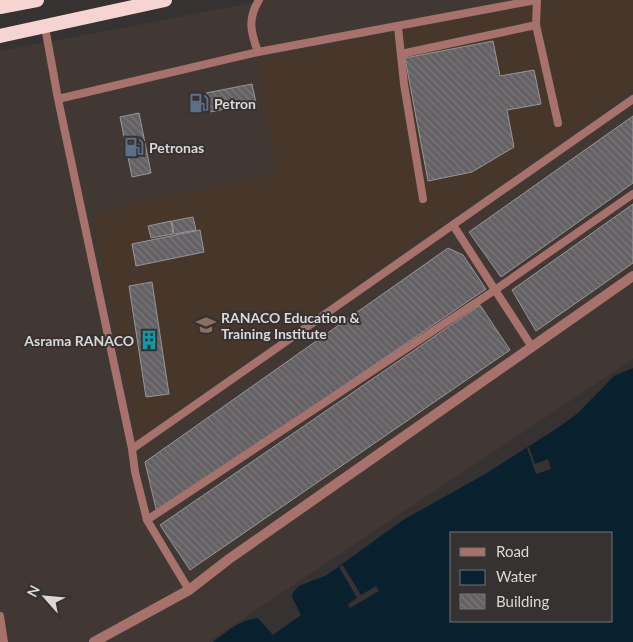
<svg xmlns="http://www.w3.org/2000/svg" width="633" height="642" viewBox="0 0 633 642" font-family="Lato,sans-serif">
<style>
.built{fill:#413833}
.education{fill:#46372a}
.water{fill:#09212e;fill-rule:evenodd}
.pier{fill:#353231}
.building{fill:url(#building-back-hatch);stroke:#989598}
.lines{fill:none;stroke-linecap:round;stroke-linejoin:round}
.service{stroke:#a7716c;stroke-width:8}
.minor{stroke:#a7716c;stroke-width:10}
.trunk{stroke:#f6d4d1;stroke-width:14}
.labels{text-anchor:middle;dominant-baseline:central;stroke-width:4;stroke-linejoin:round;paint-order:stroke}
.poi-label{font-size:14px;font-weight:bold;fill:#dad8d7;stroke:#353231;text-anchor:start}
</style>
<defs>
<pattern id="building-back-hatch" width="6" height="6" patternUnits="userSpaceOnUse" patternTransform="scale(1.25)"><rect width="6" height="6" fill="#636163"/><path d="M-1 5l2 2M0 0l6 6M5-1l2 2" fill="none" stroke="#797779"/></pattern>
</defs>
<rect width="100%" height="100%" fill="#353231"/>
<!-- built -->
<path class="built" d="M268,0H633V359L208,642H0V51Z"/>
<!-- education -->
<path class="education" d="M559,0H633V90L137,438L93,213L277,173L256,60Z"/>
<!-- water -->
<path class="water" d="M633,368V642H213C227,632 240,619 258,618L273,635L301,615L292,597L293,592L299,586L327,575L403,520L487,473L556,429L577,414L614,376ZM452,533H612V621H452Z"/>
<!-- pier -->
<path class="pier" d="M529,447L535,464L548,459L551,469L536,474L527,448Z
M343,565L361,595L376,586L379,591L350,608L348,604L357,598L339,567Z"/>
<!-- building -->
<path class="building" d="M493,41L500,76L534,70L541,104L507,110L514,147L472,172L428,181L405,58Z
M252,84L256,103L210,112L206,93Z
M139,113L151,173L132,177L120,117Z
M633,116V183L501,277L469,232Z
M633,204V263L536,331L512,290Z
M193,217L196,230L174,234L172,221Z
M171,221L173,234L151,238L148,226Z
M200,230L204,252L136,266L132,244Z
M448,248L463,255L486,289L157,513L145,462Z
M152,282L169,394L146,397L129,286Z
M480,305L510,350L190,570L160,525Z"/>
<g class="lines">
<!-- service -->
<path class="service" d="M536,25L558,123
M45,27L58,99L132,449L135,472L147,520L189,590
M398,27L404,84L423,199
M258,52C251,33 247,19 259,0
M401,54L536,25L537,0
M58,99L258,52L536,0
M453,225L532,347
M132,449L633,99
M147,520L495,290L633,194
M0,616L4,642"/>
<!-- minor -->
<path class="minor" d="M94,642L189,590L229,559L633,276"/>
<!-- trunk -->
<path class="trunk" d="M0,7L37,0
M0,36L165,0"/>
</g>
<!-- icons -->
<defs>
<symbol id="fuel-bare" viewBox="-9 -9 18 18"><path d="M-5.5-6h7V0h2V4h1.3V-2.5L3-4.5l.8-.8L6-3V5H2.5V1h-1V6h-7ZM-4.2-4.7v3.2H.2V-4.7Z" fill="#5c6f8a" stroke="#353231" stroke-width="2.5" paint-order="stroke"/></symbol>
<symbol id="university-bare" viewBox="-9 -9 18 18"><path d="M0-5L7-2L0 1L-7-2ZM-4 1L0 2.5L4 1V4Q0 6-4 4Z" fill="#8d6e63" stroke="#353231" stroke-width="2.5" paint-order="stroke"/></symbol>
<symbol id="building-bare" viewBox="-9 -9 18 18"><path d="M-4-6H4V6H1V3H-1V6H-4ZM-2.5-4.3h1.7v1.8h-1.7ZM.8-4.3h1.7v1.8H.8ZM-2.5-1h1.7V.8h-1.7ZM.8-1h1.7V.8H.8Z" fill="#0f9aa8" stroke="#353231" stroke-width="2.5" paint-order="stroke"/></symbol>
</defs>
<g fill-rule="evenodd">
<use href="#fuel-bare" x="185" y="89" width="28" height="28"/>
<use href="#fuel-bare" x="120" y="133" width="28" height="28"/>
<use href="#university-bare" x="192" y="311" width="28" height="28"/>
<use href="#building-bare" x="135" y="326" width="28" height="28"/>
</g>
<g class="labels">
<!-- poi labels -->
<g class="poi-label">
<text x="214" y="103">Petron</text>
<text x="149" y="147">Petronas</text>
<text x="221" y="317">RANACO Education &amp;<tspan x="221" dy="16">Training Institute</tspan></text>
<text x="134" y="340" text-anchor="end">Asrama RANACO</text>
</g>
</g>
<!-- legend -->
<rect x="450" y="532" width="162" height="90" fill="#353231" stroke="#777473"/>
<rect x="460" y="548" width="25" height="8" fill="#a7716c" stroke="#777473"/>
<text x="496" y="557" font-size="15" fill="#dad8d7">Road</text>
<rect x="460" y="570" width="25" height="15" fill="#09212e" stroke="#777473"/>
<text x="496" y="582" font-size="15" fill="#dad8d7">Water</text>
<rect x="460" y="594" width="25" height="15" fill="url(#building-back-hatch)" stroke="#777473"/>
<text x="496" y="607" font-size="15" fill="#dad8d7">Building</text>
<!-- north arrow -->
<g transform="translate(45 597) rotate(297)" stroke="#353231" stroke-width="4" paint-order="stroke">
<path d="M0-4L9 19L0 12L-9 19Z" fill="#dad8d7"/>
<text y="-8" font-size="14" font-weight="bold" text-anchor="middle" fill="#dad8d7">N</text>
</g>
</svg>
